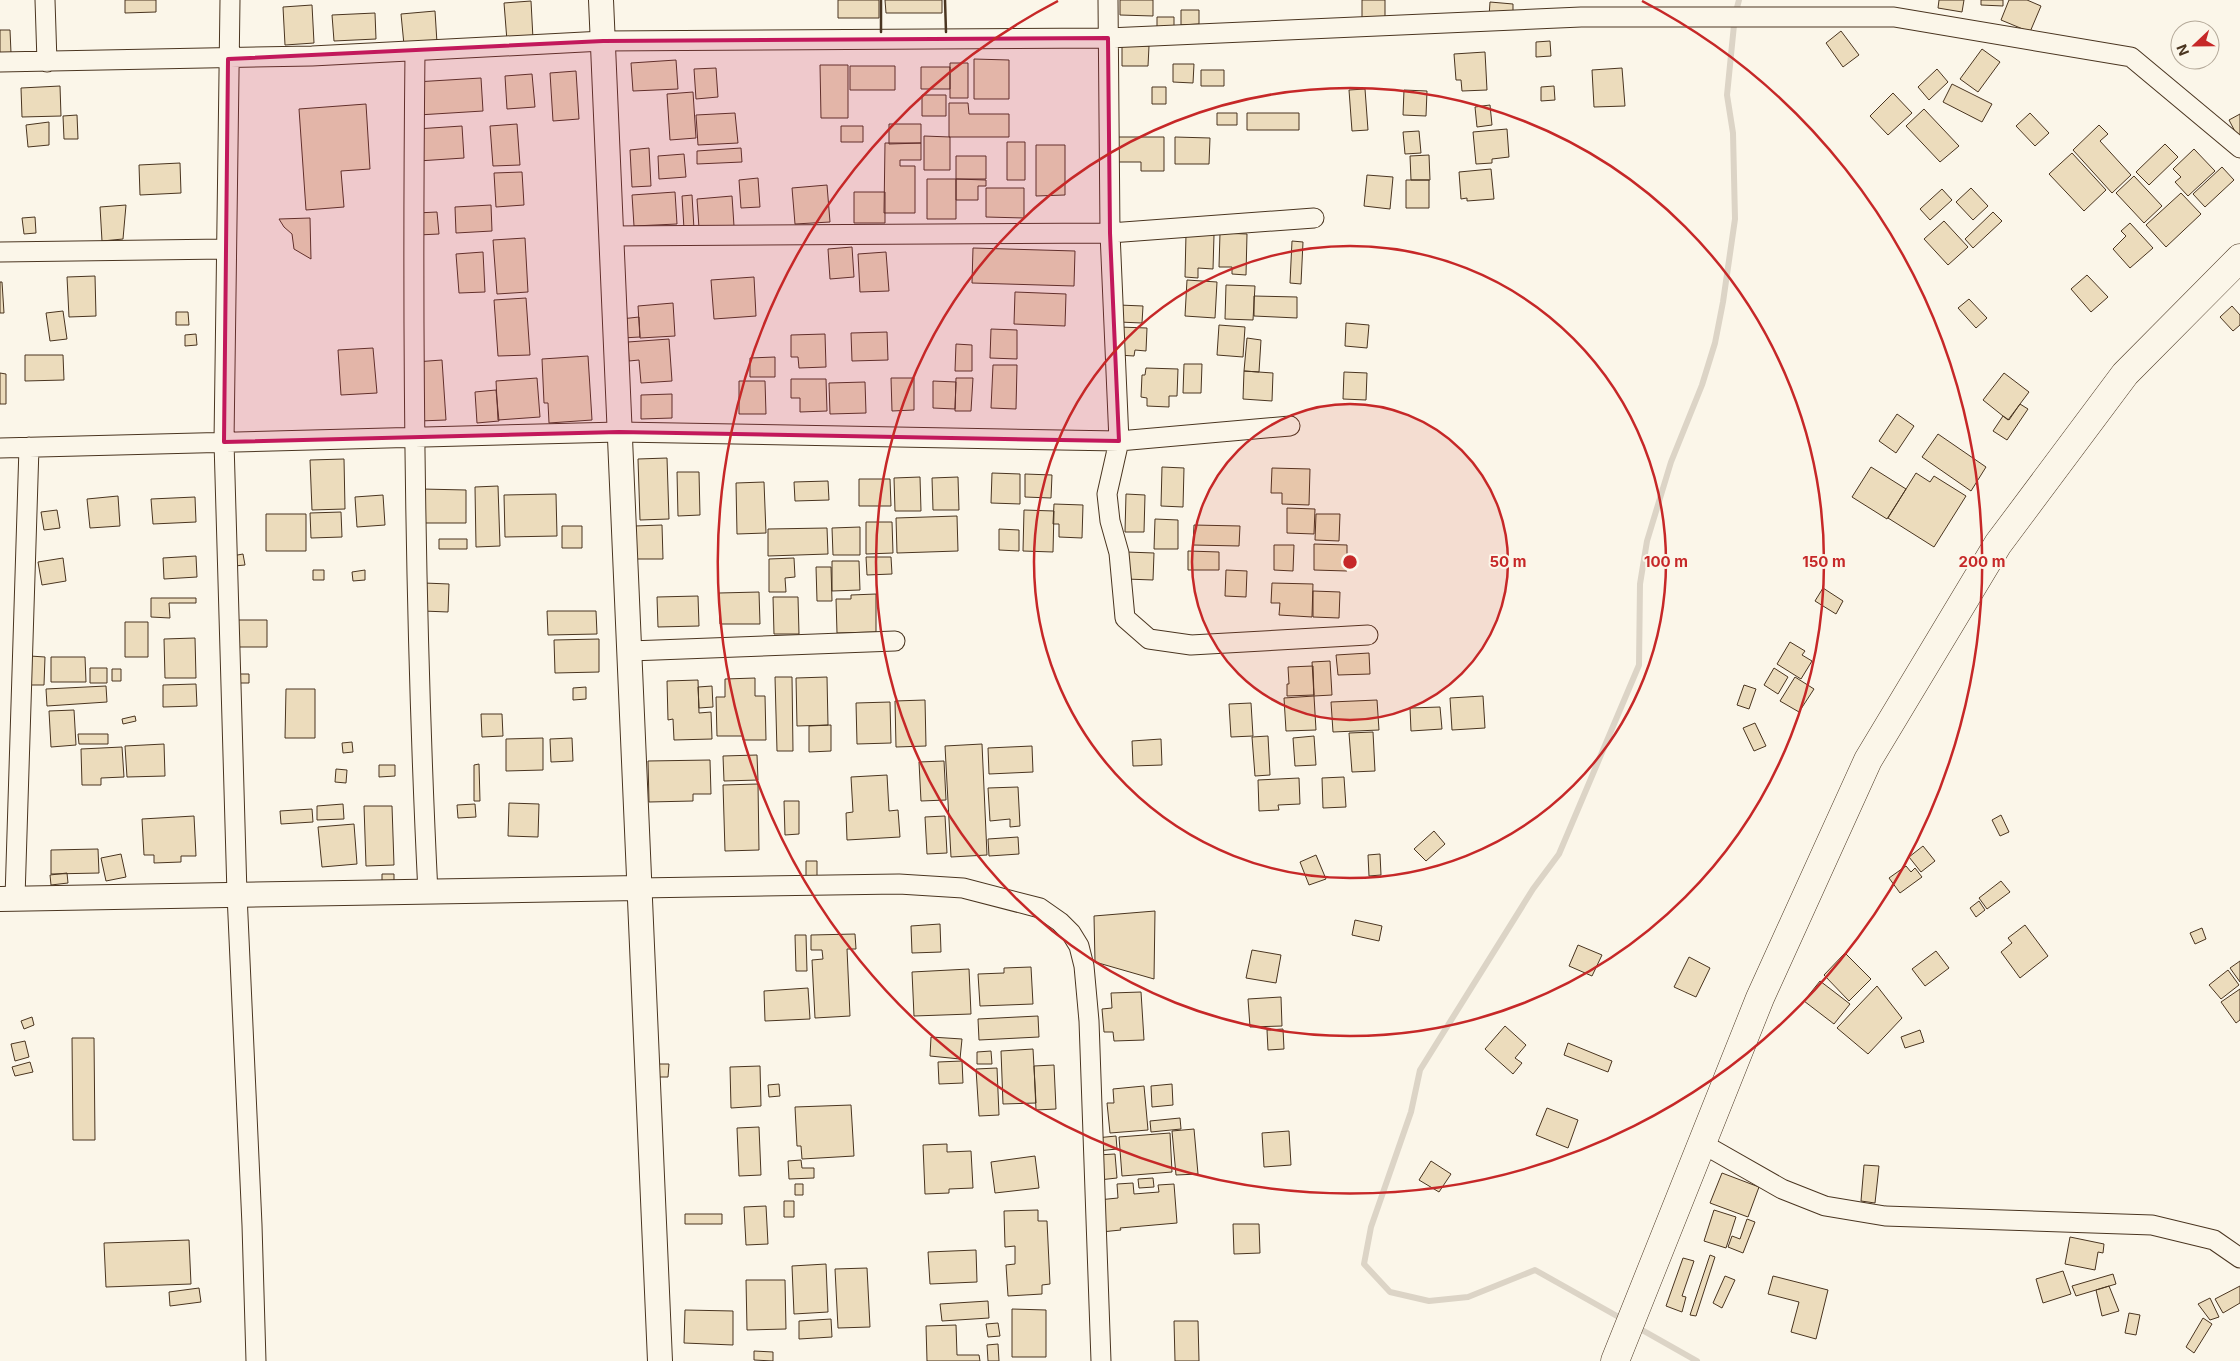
<svg xmlns="http://www.w3.org/2000/svg" width="2240" height="1361" viewBox="0 0 2240 1361" font-family="Inter,sans-serif">
<style>
.lines{fill:none;stroke-linecap:round;stroke-linejoin:round}
.stream{stroke:#dcd4c6;stroke-width:6}
.building{fill:#ecdcbc;stroke:#4a3520}
.minor-casing{stroke:#4a3520;stroke-width:21}
.tertiary-casing{stroke:#4a3520;stroke-width:26}
.primary-casing{stroke:#4a3520;stroke-width:29}
.minor{stroke:#fbf6e9;stroke-width:19}
.tertiary{stroke:#fbf6e9;stroke-width:24}
.primary{stroke:#fbf6e9;stroke-width:28}
.wall{stroke:#4a3520;stroke-width:2.5}
.marked{fill:#c2185b;fill-opacity:0.2;stroke:#c2185b;stroke-width:4;stroke-linejoin:round}
.ring{fill:none;stroke:#c62828;stroke-width:2.5}
.centre{fill:#c62828;stroke:#fbf6e9;stroke-width:2.5}
.ring-label{font-size:15px;text-anchor:middle;font-weight:bold;fill:#c62828;stroke:#fbf6e9;stroke-width:4;stroke-linejoin:round;paint-order:stroke}
</style>
<rect width="100%" height="100%" fill="#fbf6e9"/>
<g class="lines">
<!-- stream -->
<path class="stream" d="M1624,1320L1535,1270L1468,1297L1429,1301L1390,1292L1364,1264L1371,1227L1411,1112L1420,1070L1533,889L1559,854L1639,665L1640,584L1647,541L1671,462L1702,385L1715,343L1723,302L1735,219L1733,133L1727,95L1735,15L1739,0
M1635,1326L1697,1361"/>
</g>
<!-- building -->
<path class="building" d="M125,0H156V12L125,13Z
M838,0H879V18H838Z
M885,0H942V13H886Z
M1120,0H1153V16L1120,15Z
M1362,0H1385V20H1362Z
M1939,0H1964L1962,12L1938,8Z
M1981,0H2003V6L1981,5Z
M2009,0H2027L2041,6L2030,32L2001,20Z
M531,1L533,39L507,41L504,3Z
M1490,2L1513,4V19L1489,17Z
M312,5L314,43L285,45L283,7Z
M1181,10H1199V24L1181,25Z
M435,11L437,43L404,45L401,14Z
M375,13L376,39L334,41L332,15Z
M1157,17H1174V27H1157Z
M0,30H10L11,53L0,54Z
M1841,31L1859,55L1843,67L1826,43Z
M1550,41L1551,56L1536,57V42Z
M1122,45L1149,46L1148,66H1122Z
M1982,49L2000,62L1978,92L1960,79Z
M1485,52L1487,90L1462,91L1461,80H1456L1454,54Z
M974,59L1009,60V99H974Z
M676,60L678,89L633,91L631,63Z
M950,63H968V98H950Z
M1173,64H1194L1193,83L1173,82Z
M820,65H848V118H821Z
M850,66H895V90H850Z
M921,67H950V89H921Z
M716,68L718,97L696,99L694,69Z
M1622,68L1625,106L1594,107L1592,70Z
M1937,69L1948,82L1929,100L1918,87Z
M1201,70H1224V86H1201Z
M576,71L579,119L553,121L550,73Z
M532,74L535,107L507,109L505,76Z
M481,78L483,111L418,115L415,82Z
M1952,84L1992,104L1982,122L1943,102Z
M60,86L61,116L22,117L21,88Z
M1554,86L1555,100L1541,101V87Z
M1152,87H1166V104H1152Z
M1365,89L1368,130L1352,131L1349,90Z
M1404,90L1427,91L1426,116L1403,115Z
M693,92L696,138L670,140L667,94Z
M1893,93L1912,113L1888,135L1870,116Z
M922,95H946V116H922Z
M949,103H968L969,114H1009V137H949Z
M366,104L370,169L341,171L344,207L306,210L299,109Z
M1490,105L1492,125L1477,127L1475,107Z
M1924,109L1959,146L1940,162L1906,126Z
M735,113L738,143L698,145L696,115Z
M1217,113H1237V125H1217Z
M1247,113H1299V130H1247Z
M2030,113L2049,133L2035,146L2016,126Z
M2240,114V141L2229,120Z
M77,115L78,139H64L63,116Z
M49,122V145L28,147L26,125Z
M517,124L520,165L493,166L490,126Z
M889,124H921V143L889,144Z
M2099,125L2108,134L2100,141L2131,175L2112,193L2073,150Z
M462,126L464,158L418,161L416,129Z
M841,126H863V142H841Z
M1507,129L1509,157L1492,159V163L1476,164L1473,132Z
M1419,131L1421,153L1405,154L1403,132Z
M924,136L950,137V170H924Z
M1118,137H1164V171H1141V162H1118Z
M1175,137L1210,138L1209,164H1175Z
M1007,142H1025V180H1007Z
M885,143H921V160H900V166H915V213H884Z
M2165,144L2178,157L2149,185L2136,172Z
M1036,145H1065V195L1036,196Z
M649,148L651,186L632,187L630,150Z
M741,148L742,162L697,164V151Z
M2194,149L2215,171L2188,196L2175,182L2181,177L2173,169Z
M2072,153L2106,190L2084,211L2049,174Z
M684,154L686,177L659,179L658,156Z
M1429,155L1430,180H1411L1410,156Z
M956,156H986V179H956Z
M180,163L181,193L140,195L139,165Z
M2222,167L2234,180L2205,207L2193,194Z
M1491,169L1494,199L1467,201V198L1461,199L1459,172Z
M522,172L524,205L496,207L494,173Z
M1367,175L1393,177L1390,209L1364,206Z
M2134,176L2162,206L2144,223L2116,193Z
M758,178L760,207L741,208L739,180Z
M927,179H956V219H927Z
M956,179L986,180V186H978V200H956Z
M1406,180H1429V208H1406Z
M827,185L830,222L795,224L792,188Z
M986,188H1024V218L986,217Z
M1971,188L1988,206L1973,220L1956,202Z
M1942,189L1952,200L1930,220L1920,209Z
M675,192L677,224L634,226L632,195Z
M854,192H885V223H854Z
M2181,193L2201,214L2166,247L2146,225Z
M692,195L694,229H684L682,196Z
M732,196L734,226L699,228L697,199Z
M126,205L123,239L102,241L100,207Z
M491,205L492,231L456,233L455,207Z
M437,212L439,234L418,235L416,213Z
M1993,212L2002,221L1973,248L1965,239Z
M35,217L36,233L24,234L22,218Z
M310,218L311,259L294,249L292,234L284,227L279,219Z
M1944,221L1968,247L1948,265L1924,239Z
M2130,223L2153,248L2130,268L2113,249L2126,236L2121,231Z
M1220,233L1247,234L1246,275L1232,274V267H1219Z
M1186,234L1214,235L1213,269L1198,268V278L1185,277Z
M525,238L528,292L497,294L493,240Z
M1292,241L1303,242L1301,284L1290,283Z
M852,247L854,277L830,279L828,249Z
M973,248L1075,251L1074,286L972,283Z
M483,252L485,292L459,293L456,254Z
M886,252L889,291L860,292L858,254Z
M2087,275L2108,297L2091,312L2071,289Z
M95,276L96,316L69,317L67,277Z
M754,277L756,316L714,319L711,280Z
M1187,280L1217,282L1215,318L1185,316Z
M0,282H2L4,313H0Z
M1226,285L1255,286L1253,320L1225,319Z
M1015,292L1066,294L1065,326L1014,324Z
M1254,296L1297,297V318L1254,316Z
M526,298L530,355L498,356L494,300Z
M1969,299L1987,318L1976,328L1958,308Z
M673,303L675,336L640,338L638,306Z
M1119,305L1143,306L1142,323L1119,322Z
M2232,306L2240,315V325L2233,331L2220,317Z
M63,311L67,339L50,341L46,313Z
M176,312H188L189,325H176Z
M639,317L640,337L622,338L621,319Z
M1346,323L1369,325L1367,348L1345,346Z
M1219,325L1245,327L1243,357L1217,355Z
M1119,327L1147,328L1146,351L1135,350L1134,356L1118,355Z
M991,329L1017,330V359L990,358Z
M887,332L888,360L852,361L851,333Z
M196,334L197,345L185,346V335Z
M825,334L826,367L799,368L798,357H791V335Z
M1247,338L1261,340L1259,372L1244,371Z
M669,339L672,381L641,383L639,360L629,361L628,342Z
M956,344L972,345V371H955Z
M373,348L377,393L341,395L338,350Z
M25,355H63L64,380L25,381Z
M588,356L592,420L549,423L548,403H544L542,359Z
M775,357V377H750V358Z
M442,360L446,420L419,421L415,362Z
M1184,364H1202L1201,393H1183Z
M993,365H1017L1016,409L991,408Z
M1146,368L1178,369L1177,396H1169V407L1147,406V398L1141,397L1142,375H1145Z
M1244,371L1273,373L1272,401L1243,399Z
M1344,372L1367,373L1366,400L1343,399Z
M0,373L6,374V404H0Z
M2004,373L2029,392L2008,420L1983,400Z
M537,378L540,417L498,420L496,381Z
M891,378H914V410L892,411Z
M956,378H973L971,411H955Z
M791,379H826L827,411L800,412V398H791Z
M739,381H765L766,414H739Z
M933,381L956,382L955,409L933,408Z
M865,382L866,413L830,414L829,383Z
M496,390L499,421L477,423L475,392Z
M672,394V418L641,419V395Z
M2020,404L2028,409L2007,440L1993,431L2003,416L2009,420Z
M1897,414L1914,426L1896,453L1879,441Z
M1938,434L1986,467L1971,491L1922,457Z
M667,458L669,519L640,520L638,459Z
M344,459L345,509L312,510L310,460Z
M1162,467L1184,468L1183,507L1161,506Z
M1871,467L1906,489L1887,519L1852,497Z
M1272,468L1310,469L1309,505L1282,504V493H1271Z
M677,472H699L700,515L678,516Z
M992,473L1020,474V504L991,503Z
M1916,473L1930,482L1934,476L1966,496L1934,547L1888,518Z
M1025,474L1052,475L1051,498L1025,497Z
M920,477L921,511H895L894,478Z
M958,477L959,510H933L932,478Z
M859,479H890L891,506H859Z
M828,481L829,500L795,501L794,482Z
M764,482L766,533L737,534L736,483Z
M498,486L500,546L476,547L475,487Z
M422,489L466,490V523H422Z
M556,494L557,536L505,537L504,495Z
M1126,494L1145,495L1144,532H1125Z
M383,495L385,525L357,527L355,497Z
M118,496L120,526L90,528L87,499Z
M195,497L196,522L153,524L151,499Z
M1054,504L1083,505L1082,538L1059,537V524H1053Z
M1287,508L1315,509L1314,534L1287,533Z
M57,510L60,528L44,530L41,512Z
M1024,510L1054,511L1053,552L1023,551Z
M341,512L342,537L311,538L310,513Z
M266,514H306V551H266Z
M1316,514H1340L1339,541L1315,540Z
M957,516L958,551L897,553L896,518Z
M1155,519L1178,520V549H1154Z
M866,522H892L893,553L866,554Z
M662,525L663,559H636L635,526Z
M1194,525L1240,526L1239,546L1193,545Z
M562,526H582V548H562Z
M860,527V555H833L832,528Z
M827,528L828,554L768,556V529Z
M999,529L1019,530V551L999,550Z
M439,539H467V549H439Z
M1314,544L1347,545V571L1314,570Z
M1274,545H1294L1293,571L1274,570Z
M1188,551L1219,552V570H1188Z
M1127,552L1154,553L1153,580L1126,579Z
M243,554L245,565L234,566L232,556Z
M196,556L197,577L164,579L163,558Z
M866,557H891L892,574L867,575Z
M63,558L66,581L42,585L38,562Z
M794,558L795,577L785,578L786,592H769V559Z
M832,561H859L860,590L832,591Z
M816,567H831L832,601H817Z
M313,570H324V580H313Z
M365,570V580L353,581L352,572Z
M1226,570L1247,571L1246,597L1225,596Z
M424,583L449,584L448,612L423,611Z
M1272,583L1313,584L1312,617L1279,615L1280,603H1271Z
M1823,588L1843,601L1836,614L1815,601Z
M1313,591L1340,592L1339,618L1313,617Z
M759,592L760,624H720L719,593Z
M876,594V632L837,633L836,599H851V595Z
M698,596L699,626L658,627L657,597Z
M773,597H798L799,634H774Z
M151,598H196V603H169L170,618L151,617Z
M547,611H596L597,634L548,635Z
M235,620H267V647H235Z
M125,622H148V657H125Z
M195,638L196,678H165L164,639Z
M599,639V672L555,673L554,640Z
M1790,642L1805,651L1802,655L1812,661L1801,679L1777,664Z
M1369,653L1370,674L1338,675L1336,655Z
M30,656L45,657L44,685H29Z
M51,657H85L86,682H51Z
M1330,661L1332,695L1314,696L1312,662Z
M1313,666L1314,695L1287,696V684H1289L1288,667Z
M90,668H107V683H90Z
M1774,668L1788,677L1778,694L1764,685Z
M112,669H121V681H112Z
M236,674H249V683H236Z
M775,677H792L793,751H777Z
M827,677L828,725L797,726L796,678Z
M1795,677L1814,689L1799,712L1780,701Z
M755,678V696H765L766,740H743V736H717L716,697H725V679Z
M698,680L699,713L711,712L712,739L674,740L673,719L668,720L667,681Z
M196,684L197,706L163,707V685Z
M1744,685L1756,689L1749,709L1737,705Z
M106,686L107,702L47,706L46,689Z
M712,686L713,707L699,708L698,687Z
M586,687V699L573,700V688Z
M286,689H315V738H285Z
M1314,696L1316,730L1286,731L1284,698Z
M1483,696L1485,728L1452,730L1450,698Z
M925,700L926,746L896,747L895,701Z
M1377,700L1379,730L1333,732L1331,702Z
M890,702L891,743L857,744L856,703Z
M1251,703L1253,736L1231,737L1229,704Z
M1440,707L1442,729L1411,731L1410,708Z
M74,710L76,745L51,747L49,711Z
M481,714H502L503,736L482,737Z
M135,716L136,721L123,724L122,719Z
M1755,723L1766,746L1754,751L1743,728Z
M831,725V751L809,752V726Z
M1373,732L1375,771L1352,772L1349,733Z
M78,734H108V744H79Z
M1268,736L1270,775L1255,776L1252,737Z
M1314,736L1316,765L1295,766L1293,738Z
M543,738V770L506,771V739Z
M572,738L573,761L551,762L550,739Z
M1161,739L1162,765L1133,766L1132,741Z
M352,742L353,752L343,753L342,743Z
M164,744L165,776L127,777L125,746Z
M982,744L987,855L951,857L945,746Z
M1032,746L1033,772L989,774L988,748Z
M122,747L124,777L101,778V785H82L81,749Z
M757,755L758,780L724,781L723,756Z
M710,760L711,794H693V801L649,802L648,761Z
M944,761L946,800L921,801L919,762Z
M479,764L480,801H474V765Z
M379,765H395V776L379,777Z
M336,769L347,770L346,783L335,782Z
M887,775L889,811L898,810L900,837L847,840L846,813L853,812L851,777Z
M1344,777L1346,807L1323,808L1322,778Z
M1299,778L1300,804L1278,805L1279,810L1259,811L1258,780Z
M758,784L759,850L725,851L723,785Z
M1018,787L1020,826L1010,827V819L990,821L988,788Z
M784,801H799V834L785,835Z
M509,803L539,804L538,837L508,836Z
M343,804L344,819L317,820V806Z
M475,804L476,817L458,818L457,805Z
M364,806H392L394,865L366,866Z
M312,809L313,822L281,824L280,811Z
M2001,815L2009,832L2000,836L1992,820Z
M194,816L196,856H181V862L154,863V855H144L142,819Z
M945,816L947,853L927,854L925,817Z
M354,824L357,864L322,867L318,827Z
M1434,831L1445,844L1426,861L1414,849Z
M1018,837L1019,854L989,856L988,839Z
M1923,846L1935,861L1921,872L1909,857Z
M98,849L99,873L51,874V850Z
M121,854L126,877L106,881L101,858Z
M1380,854L1381,875L1369,876L1368,855Z
M1316,855L1326,879L1309,885L1300,862Z
M806,861H817V877H806Z
M1906,866L1911,872L1915,868L1922,877L1900,893L1889,878Z
M67,873L68,883L51,885L50,875Z
M382,874H394V886H382Z
M2001,881L2010,892L1987,909L1979,898Z
M1979,901L1985,910L1976,917L1970,908Z
M1155,911L1154,979L1095,962L1094,916Z
M1355,920L1382,926L1379,941L1352,935Z
M940,924L941,952L912,953L911,926Z
M2025,925L2048,956L2020,978L2001,952L2012,943L2008,938Z
M2202,928L2206,939L2195,944L2190,933Z
M855,934L856,949H847L850,1016L815,1018L812,960L823,959L822,950H811V935Z
M795,935H806L807,971H796Z
M1578,945L1602,955L1592,976L1569,966Z
M1252,950L1281,955L1276,983L1246,978Z
M1936,951L1949,968L1925,986L1912,969Z
M1845,953L1871,979L1849,1001L1824,975Z
M1689,957L1710,968L1696,997L1674,987Z
M2240,961V982L2230,968Z
M1031,967L1033,1004L980,1006L978,974L1004,973V968Z
M969,969L971,1014L914,1016L912,972Z
M2228,970L2239,985L2221,999L2209,985Z
M1820,981L1850,1004L1834,1024L1804,1001Z
M1877,986L1902,1018L1868,1054L1837,1028Z
M808,988L810,1019L765,1021L764,991Z
M2240,989V1020L2236,1023L2221,1002Z
M1141,992L1144,1040L1114,1041L1113,1032H1104L1102,1009L1112,1008L1111,993Z
M1281,997L1282,1026L1250,1027L1248,999Z
M1038,1016L1039,1037L979,1040L978,1019Z
M32,1017L34,1025L24,1029L21,1021Z
M1505,1026L1526,1045L1515,1058L1522,1063L1513,1074L1485,1049Z
M1283,1029L1284,1049L1268,1050L1267,1030Z
M1920,1030L1924,1042L1905,1048L1901,1037Z
M931,1037L962,1039L960,1059L930,1056Z
M72,1038H94L95,1140H73Z
M25,1041L29,1057L15,1061L11,1044Z
M1568,1043L1612,1061L1608,1072L1564,1055Z
M1033,1049L1036,1103L1003,1104L1001,1051Z
M991,1051L992,1064H977V1052Z
M962,1061L963,1083L939,1084L938,1062Z
M30,1062L33,1072L15,1076L12,1067Z
M658,1064H669L668,1077H657Z
M1054,1065L1056,1109L1036,1110L1034,1066Z
M760,1066L761,1106L731,1108L730,1067Z
M997,1068L999,1115L979,1116L976,1069Z
M779,1084L780,1096L769,1097L768,1085Z
M1172,1084L1173,1105L1152,1107L1151,1086Z
M1144,1086L1148,1130L1110,1133L1107,1103H1114L1113,1089Z
M851,1105L854,1156L802,1159L801,1146H797L795,1107Z
M1547,1108L1578,1120L1568,1148L1536,1135Z
M1180,1118L1181,1129L1151,1132L1150,1121Z
M759,1127L761,1175L739,1176L737,1128Z
M1194,1129L1198,1174L1176,1175L1172,1131Z
M1289,1131L1291,1165L1264,1167L1262,1133Z
M1170,1133L1172,1172L1122,1176L1119,1137Z
M1116,1136L1117,1149L1097,1151L1096,1138Z
M947,1144V1152L971,1151L973,1188L949,1189V1193L925,1194L923,1145Z
M1115,1154L1117,1178L1099,1180L1097,1155Z
M1035,1156L1039,1188L995,1193L991,1162Z
M801,1160L802,1168H814V1178L789,1179L788,1161Z
M1431,1161L1451,1174L1439,1192L1419,1180Z
M1864,1165L1879,1166L1875,1203L1861,1201Z
M1722,1173L1759,1187L1748,1217L1710,1203Z
M1153,1178L1154,1187L1139,1188L1138,1179Z
M1133,1183L1134,1194L1159,1192L1158,1185L1174,1184L1177,1223L1120,1228L1121,1230L1101,1232L1098,1200L1118,1198L1117,1184Z
M795,1184H803V1195H795Z
M784,1201H794V1217H784Z
M766,1206L768,1244L746,1245L744,1207Z
M1038,1210V1221H1047L1050,1284L1042,1285V1294L1008,1296L1006,1265L1015,1264V1246L1005,1247L1004,1211Z
M1714,1210L1736,1217L1726,1248L1704,1241Z
M685,1214H722V1224H685Z
M1747,1219L1755,1222L1743,1253L1728,1247L1732,1236L1740,1239Z
M1233,1224H1259L1260,1253L1234,1254Z
M2070,1237L2104,1244L2103,1253L2098,1252L2095,1270L2065,1264Z
M189,1240L191,1284L106,1287L104,1243Z
M976,1250L977,1282L930,1284L928,1252Z
M1710,1255L1715,1257L1696,1316L1690,1315Z
M1683,1258L1694,1261L1682,1296L1686,1297L1682,1312L1666,1306Z
M826,1264L828,1312L794,1314L792,1266Z
M867,1268L870,1327L838,1328L835,1269Z
M2063,1271L2071,1294L2043,1303L2036,1279Z
M2113,1274L2116,1284L2076,1296L2072,1286Z
M1725,1276L1735,1280L1722,1308L1713,1303Z
M1773,1276L1828,1290L1816,1339L1791,1332L1799,1302L1768,1294Z
M746,1280H785L786,1329L747,1330Z
M2109,1286L2119,1311L2102,1316L2096,1290Z
M2240,1286V1303L2223,1313L2215,1299Z
M199,1288L201,1302L170,1306L169,1292Z
M2210,1298L2219,1317L2210,1320L2198,1304Z
M988,1301L989,1318L942,1321L940,1304Z
M1012,1309L1046,1310V1357H1012Z
M685,1310L733,1311V1345L684,1343Z
M2129,1313L2140,1315L2136,1335L2125,1333Z
M2203,1318L2212,1324L2194,1353L2186,1347Z
M831,1319L832,1337L799,1339V1321Z
M1174,1321H1198L1199,1361H1175Z
M998,1323L1000,1336L988,1337L986,1324Z
M956,1325L957,1355H979L980,1361H927L926,1326Z
M998,1344L999,1361H988L987,1345Z
M754,1351L773,1352V1361L754,1360Z"/>
<g class="lines">
<defs>
<path id="minor" d="M45,0L47,62
M230,0L224,442L237,894L252,1225L256,1361
M1108,0L1110,233L1119,441L1107,494L1110,521L1119,553L1125,618L1149,639L1191,645L1368,635
M415,52C412,332 414,613 428,893
M0,62L312,56L603,41L1108,38L1581,17H1894L2131,57L2240,148
M610,236L1110,233L1314,218
M0,252L225,249
M0,448L619,432L1119,441L1290,426
M630,651L895,641
M638,888L899,884L963,888L1040,908L1060,922L1071,933L1079,946L1084,966L1089,1021L1101,1361
M15,898L29,447
M1703,1144L1782,1189L1825,1206L1885,1216L2152,1225L2214,1240L2240,1258"/>
<path id="tertiary" d="M601,0L660,1361
M0,899L638,888"/>
<path id="primary" d="M1615,1361L1760,998L1868,760L1998,544L2125,374L2240,258"/>
</defs>
<!-- minor casing -->
<use href="#minor" class="minor-casing"/>
<!-- tertiary casing -->
<use href="#tertiary" class="tertiary-casing"/>
<!-- primary casing -->
<use href="#primary" class="primary-casing"/>
<!-- minor -->
<use href="#minor" class="minor"/>
<!-- tertiary -->
<use href="#tertiary" class="tertiary"/>
<!-- primary -->
<use href="#primary" class="primary"/>
<!-- wall -->
<path class="wall" d="M881,0V32
M945,0L946,32"/>
</g>
<!-- marked area -->
<path class="marked" d="M1108,38L1110,233L1119,441L619,432L224,442L228,59L603,41Z"/>
<!-- distance rings -->
<circle cx="1350" cy="562" r="158" fill="#c62828" fill-opacity=".12"/>
<g class="ring">
<circle cx="1350" cy="562" r="158"/>
<circle cx="1350" cy="562" r="316"/>
<circle cx="1350" cy="562" r="474"/>
<path d="M1642 1A632 632 0 1 1 1058 1"/>
</g>
<circle cx="1350" cy="562" r="8" class="centre"/>
<g class="ring-label">
<text x="1508" y="567">50 m</text>
<text x="1666" y="567">100 m</text>
<text x="1824" y="567">150 m</text>
<text x="1982" y="567">200 m</text>
</g>
<!-- north arrow -->
<g transform="translate(2195 45) rotate(248)"><circle r="24" fill="#fbf6e9" stroke="#b4a999"/>
<path d="M0-4L9 19L0 12L-9 19Z" fill="#c62828"/>
<text y="-8" font-size="14" font-weight="bold" text-anchor="middle" fill="#4a3520">N</text>
</g>
</svg>
